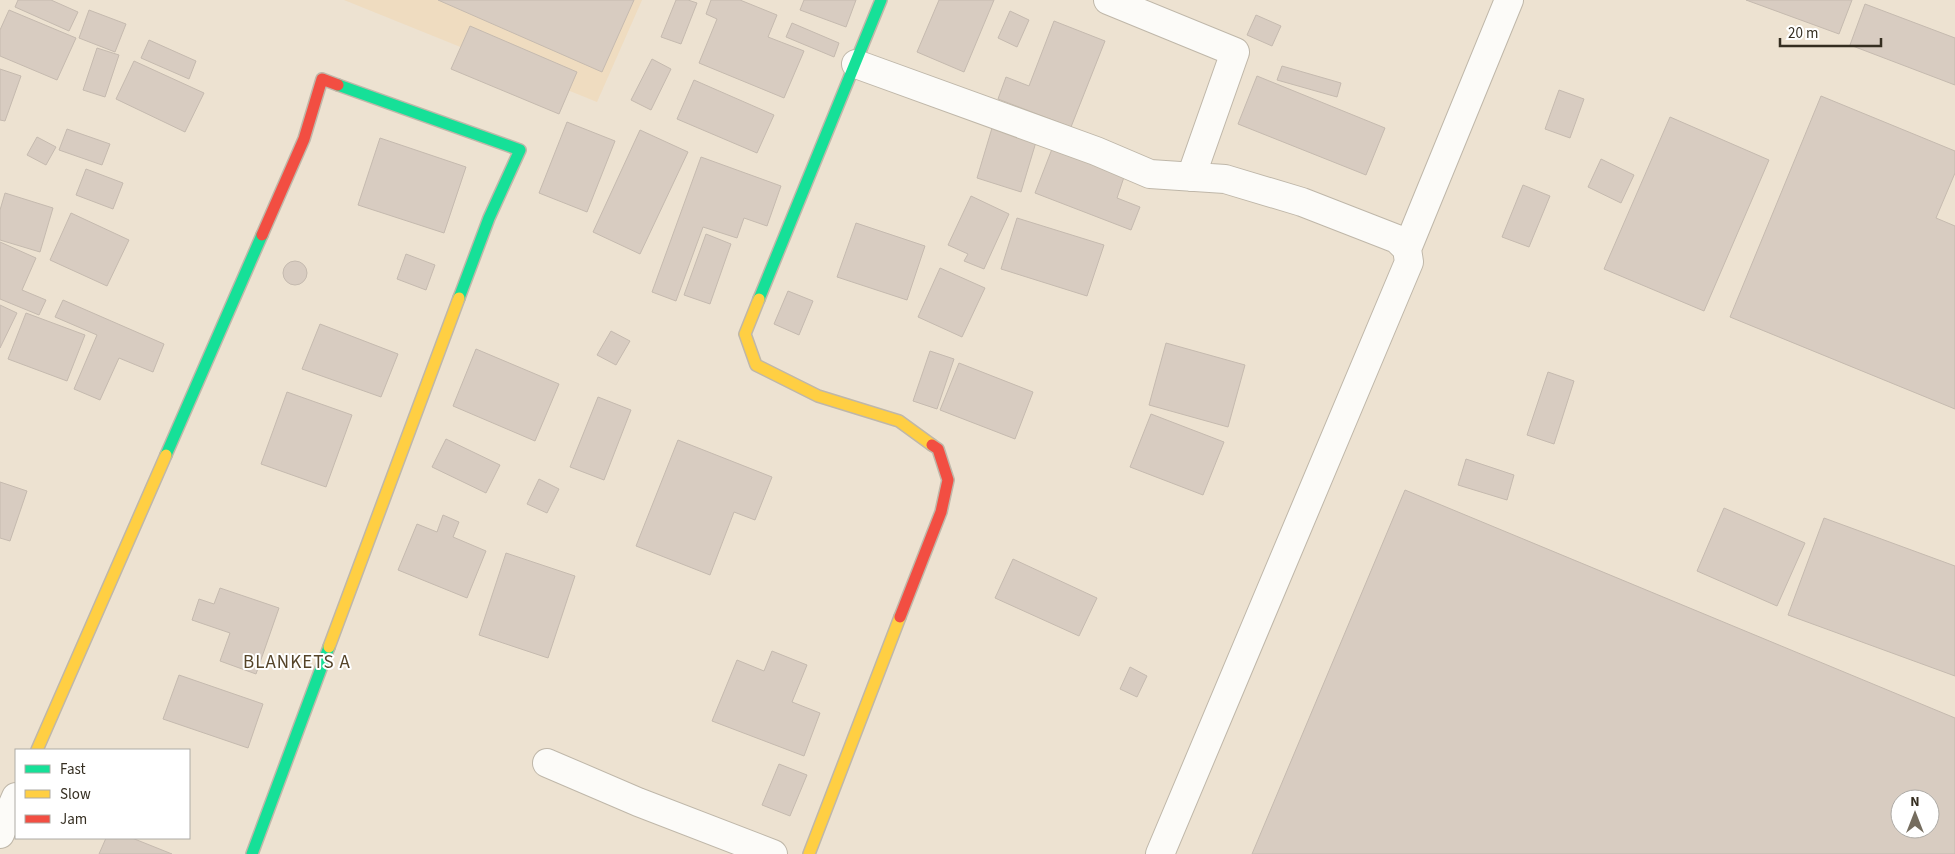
<svg xmlns="http://www.w3.org/2000/svg" width="1955" height="854" viewBox="0 0 1955 854" font-family="'Source Sans 3',sans-serif">
<style>
.built{fill:#efdcc0}
.building{fill:#d8ccc1;stroke:#c5baaf;fill-rule:evenodd}
.lines{fill:none;stroke-linecap:round;stroke-linejoin:round}
.street-casing{stroke:#bfb7a9;stroke-width:30}
.fast-casing{stroke:#bfb7a9;stroke-width:14}
.slow-casing{stroke:#bfb7a9;stroke-width:14}
.jam-casing{stroke:#bfb7a9;stroke-width:14}
.street{stroke:#fcfbf8;stroke-width:28}
.fast{stroke:#16e098;stroke-width:11}
.slow{stroke:#ffcf43;stroke-width:11}
.jam{stroke:#f24e42;stroke-width:11}
.labels{text-anchor:middle;dominant-baseline:central;stroke-width:4;stroke-linejoin:round;paint-order:stroke}
.quarter-label{font-size:19px;letter-spacing:1px;fill:#554429;stroke:#fff}
</style>
<rect width="100%" height="100%" fill="#ede2d1"/>
<!-- built -->
<path class="built" d="M344,0H642L597,102Z"/>
<!-- building -->
<path class="building" d="M18,0H51L78,12L69,31L15,7Z
M438,0H634L602,72Z
M676,0H688L697,3L681,44L661,37Z
M711,0H740L777,15L768,37L804,51L784,98L699,63L717,19L706,14Z
M804,0H856L846,27L800,10Z
M939,0H994L964,72L917,52Z
M1746,0H1852L1839,34Z
M1865,4L1955,38V85L1850,45Z
M9,10L76,38L57,80L0,56V30Z
M89,10L126,24L115,52L79,38Z
M1010,11L1029,20L1017,47L998,38Z
M1256,15L1281,26L1272,46L1247,35Z
M1054,21L1105,41L1071,127L998,99L1006,77L1029,86Z
M792,23L839,43L834,57L786,37Z
M470,26L577,72L559,114L451,69Z
M149,40L196,61L189,79L141,58Z
M97,48L119,55L105,97L83,90Z
M652,59L671,69L651,110L631,100Z
M134,61L204,93L185,132L116,99Z
M1282,66L1341,83L1337,97L1277,80Z
M0,69L21,76L5,121L0,120Z
M1257,76L1385,128L1366,175L1238,124Z
M694,80L774,115L757,153L677,119Z
M1559,90L1584,99L1570,138L1545,129Z
M1821,96L1955,151V173L1936,218L1955,226V409L1730,317Z
M1670,117L1769,160L1704,311L1604,269Z
M567,122L615,141L587,212L539,193Z
M992,128L1036,142L1021,192L977,178Z
M67,129L110,144L102,165L59,150Z
M640,130L688,152L640,254L593,232Z
M37,137L56,147L46,165L27,155Z
M380,138L466,167L444,233L358,205Z
M1052,149L1124,177L1117,198L1140,207L1131,230L1035,193Z
M701,157L781,186L767,226L744,218L737,238L703,227L676,301L652,292Z
M1601,159L1634,175L1621,203L1588,187Z
M86,169L123,183L113,209L76,195Z
M1523,185L1550,196L1529,247L1502,237Z
M5,193L53,208L40,252L0,240V210Z
M971,196L1009,214L984,269L964,261L968,254L948,245Z
M71,213L129,240L107,286L50,260Z
M1017,218L1104,245L1087,296L1001,269Z
M856,223L925,246L907,300L837,277Z
M706,234L731,244L710,304L684,295Z
M0,242L36,258L22,290L46,300L39,315L0,299Z
M406,254L435,265L426,290L397,279Z
M283 273a12 12 0 1 1 24 0a12 12 0 1 1-24 0Z
M940,268L985,288L962,337L918,317Z
M788,291L813,301L799,335L774,324Z
M63,300L164,344L153,372L119,358L100,400L74,389L97,335L55,317Z
M0,305L17,313L0,348Z
M26,313L85,335L67,381L8,359Z
M320,324L398,354L381,397L302,369Z
M611,331L630,341L616,365L597,355Z
M1166,343L1245,365L1228,427L1149,405Z
M476,349L559,384L535,441L453,406Z
M930,351L954,359L937,409L913,401Z
M959,363L1033,392L1015,439L940,410Z
M1548,372L1574,381L1554,444L1527,435Z
M287,392L352,415L326,487L261,464Z
M598,397L631,410L604,480L570,467Z
M1151,414L1224,442L1203,495L1130,467Z
M446,439L500,465L486,493L432,467Z
M678,440L772,477L755,520L734,512L710,575L636,546Z
M1466,459L1514,475L1507,500L1458,485Z
M539,479L559,489L547,513L527,504Z
M0,482L27,491L10,541L0,538Z
M1405,490L1955,718V854H1252ZM1900,799H1930V829H1900Z
M1724,508L1805,543L1777,606L1697,571Z
M443,515L459,522L453,537L486,551L467,598L398,570L417,524L437,532Z
M1824,518L1955,566V676L1788,615Z
M506,553L575,576L548,658L479,635Z
M1013,559L1097,598L1079,636L995,598Z
M220,588L279,608L256,674L220,661L230,633L192,620L199,599L214,604Z
M772,651L807,665L792,702L820,713L804,756L712,721L737,660L764,671Z
M1130,667L1147,676L1137,697L1120,689Z
M179,675L263,704L248,748L163,719Z
M779,764L807,775L790,816L762,805Z
M106,838H132L172,854H99Z"/>
<g class="lines">
<defs>
<path id="street" d="M1108,0L1235,52L1191,177
M856,64L1096,151L1150,174L1225,179L1302,202L1397,239L1407,249
M547,763L638,802L773,854
M0,834L16,797
M1160,854L1409,262L1407,249L1509,0"/>
<path id="fast" d="M338,85L520,150L489,218L459,298
M759,299L881,0
M166,455L262,235
M252,854L329,647"/>
<path id="slow" d="M759,299L745,334L756,365L818,396L899,421L932,445
M329,647L459,298
M37,750L166,455
M809,854L900,617"/>
<path id="jam" d="M262,235L304,139L322,79L338,85
M900,617L941,512L948,480L938,449L932,445"/>
</defs>
<!-- street casing -->
<use href="#street" class="street-casing"/>
<!-- fast casing -->
<use href="#fast" class="fast-casing"/>
<!-- slow casing -->
<use href="#slow" class="slow-casing"/>
<!-- jam casing -->
<use href="#jam" class="jam-casing"/>
<!-- street -->
<use href="#street" class="street"/>
<!-- fast -->
<use href="#fast" class="fast"/>
<!-- slow -->
<use href="#slow" class="slow"/>
<!-- jam -->
<use href="#jam" class="jam"/>
</g>
<g class="labels">
<!-- quarter labels -->
<g class="quarter-label">
<text x="297" y="662">BLANKETS A</text>
</g>
</g>
<!-- legend -->
<rect x="15" y="749" width="175" height="90" fill="#ffffff" stroke="#aeaba6"/>
<rect x="25" y="765" width="25" height="8" fill="#16e098" stroke="#aeaba6"/>
<text x="60" y="774" font-size="15" fill="#352e21">Fast</text>
<rect x="25" y="790" width="25" height="8" fill="#ffcf43" stroke="#aeaba6"/>
<text x="60" y="799" font-size="15" fill="#352e21">Slow</text>
<rect x="25" y="815" width="25" height="8" fill="#f24e42" stroke="#aeaba6"/>
<text x="60" y="824" font-size="15" fill="#352e21">Jam</text>
<!-- north arrow -->
<g transform="translate(1915 814)"><circle r="24" fill="#ffffff" stroke="#aeaba6"/>
<path d="M0-4L9 19L0 12L-9 19Z" fill="#756d5f"/>
<text y="-8" font-size="14" font-weight="bold" text-anchor="middle" fill="#352e21">N</text>
</g>
<!-- scale -->
<path d="M1780 38v8h101v-8" fill="none" stroke="#352e21" stroke-width="2.5"/>
<text x="1788" y="38" font-size="15" fill="#352e21" stroke="#ffffff" stroke-width="4" paint-order="stroke">20 m</text>
</svg>
